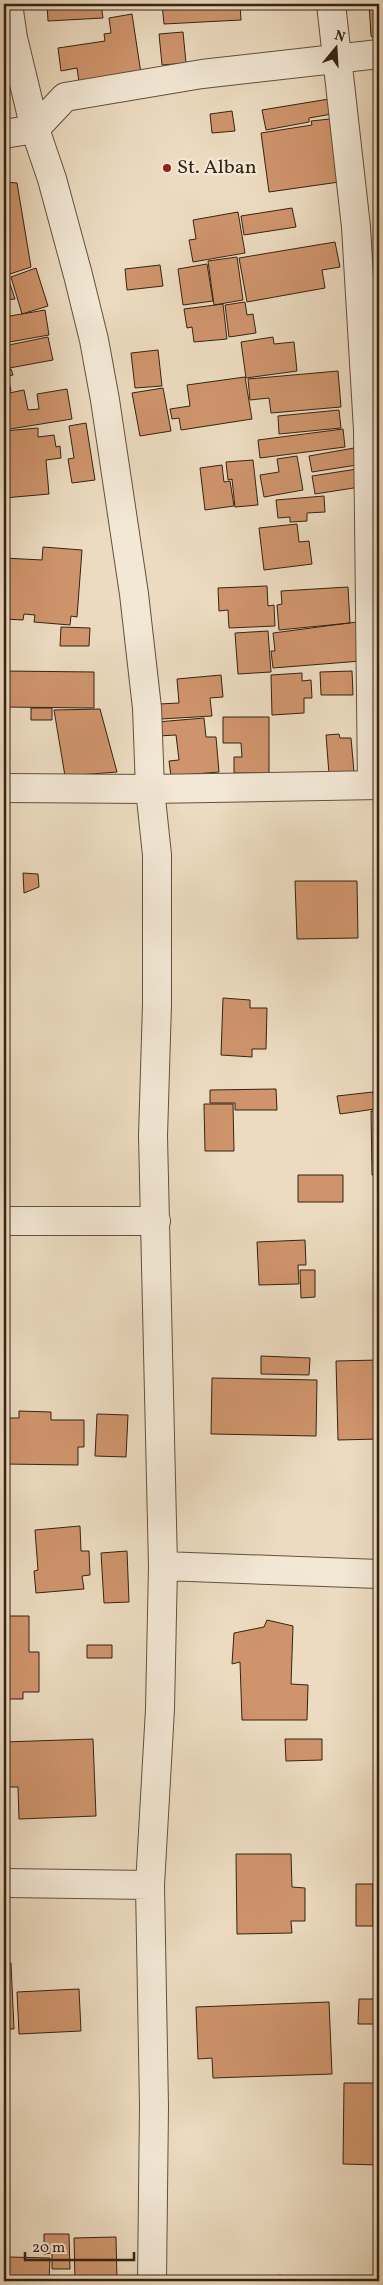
<svg xmlns="http://www.w3.org/2000/svg" width="383" height="2285" viewBox="0 0 383 2285" font-family="Vollkorn,serif">
<style>
.building{fill:#cf946c;stroke:#352313}
.lines{fill:none;stroke-linecap:round;stroke-linejoin:round}
.street-casing{stroke:#63513e;stroke-width:30}
.street{stroke:#f3e8d6;stroke-width:28}
.poi-dot{fill:#8f2418;stroke:#f3e8d6;stroke-width:2}
.labels{text-anchor:middle;dominant-baseline:central;stroke-width:4.5;stroke-linejoin:round;paint-order:stroke}
.poi-label{font-size:20px;fill:#352313;stroke:#f3e8d6;text-anchor:start}
</style>
<rect width="100%" height="100%" fill="#ecdbc0"/>
<filter id="stains"><feTurbulence type="fractalNoise" baseFrequency=".004" numOctaves="4"/><feColorMatrix values="0 0 0 0 .2 0 0 0 0 .09 0 0 0 0 .02 0 0 0 .5 -.17"/></filter>
<radialGradient id="worn" r=".72"><stop offset=".6" stop-color="#630" stop-opacity="0"/><stop offset="1" stop-color="#630" stop-opacity=".3"/></radialGradient>
<!-- building -->
<path class="building" d="M47,4H101L103,18L48,21Z
M162,4H240L241,20L164,24Z
M369,4H379V43L371,36Z
M132,14L142,80L80,89L77,68L61,71L58,48L105,41L104,34L111,33L109,18Z
M183,32L186,63L162,65L159,34Z
M329,99L332,114L309,118V122L266,130L262,110Z
M232,111L235,131L212,133L210,114Z
M330,119L339,182L269,192L261,133L312,125L311,121Z
M4,182L17,183L31,267L7,275L15,299L4,300Z
M292,208L296,227L244,235L241,216Z
M238,212L245,253L193,262L189,240L196,239L193,220Z
M335,242L340,267L322,270L325,288L247,302L239,258Z
M237,257L243,300L214,305L208,261Z
M207,264L213,301L183,305L178,269Z
M160,265L163,286L127,290L125,269Z
M36,268L48,306L22,314L11,277Z
M245,302L247,315L253,314L256,333L229,337L225,305Z
M223,304L227,339L194,342L192,327L187,328L184,309Z
M45,310L49,335L4,343V317Z
M48,337L53,360L4,369V346Z
M273,337L274,344L294,342L297,371L246,378L241,342Z
M158,350L162,386L135,388L131,353Z
M11,369L13,375L8,376L11,391L4,392V370Z
M338,371L341,407L271,413L269,398L250,400L248,379Z
M245,377L252,419L181,430L179,418L172,419L170,409L190,406L187,385Z
M163,388L171,431L140,436L132,393Z
M67,389L72,419L4,430V394L24,390L28,410L39,409L37,394Z
M339,410L341,428L279,434L278,416Z
M86,423L95,480L72,483L68,459L74,458L69,426Z
M38,428V437L54,435L56,447L60,446L61,458L46,460L49,494L4,498V431Z
M343,429L345,447L260,458L258,440Z
M354,448L357,465L312,472L309,456Z
M297,456L303,490L264,497L260,475L279,472L277,459Z
M253,460L258,505L235,507L232,479L228,480L226,462Z
M222,465L224,482L230,481L234,506L205,510L200,468Z
M357,469L360,487L315,494L312,476Z
M324,496L325,512L307,513V521L290,522V517L278,518L276,500Z
M297,524L299,542L309,541L312,564L264,570L259,528Z
M43,547L82,550L77,617L71,616L70,625L34,622L35,615L24,614L23,620L4,619V558L42,560Z
M267,586L268,606L274,605L275,626L229,628L228,610L219,611L218,588Z
M348,587L350,623L279,630L277,605L282,604L281,591Z
M357,622L361,661L273,668L271,651H275L273,633Z
M61,627L90,628L89,646H60Z
M268,631L271,672L238,674L235,633Z
M4,671L94,672V708L4,707Z
M352,671L353,695H321L320,672Z
M302,673V681L311,680L312,698H304V713L272,715L271,675Z
M221,675L223,697L210,698L212,716L161,719L159,704L179,703L177,679Z
M31,708H52V720H31Z
M100,709L117,772L65,776L54,710Z
M223,717H269V773H234V757H242L241,743H223Z
M204,718L206,737H216L219,772L171,776L169,761L179,760L176,735L158,736L157,722Z
M339,734L340,738H351L354,772L329,774L326,735Z
M23,873L38,874L39,887L24,893Z
M295,881H357L358,938L297,939Z
M4,891H8L4,916Z
M223,998L250,1000V1008H267L266,1049H252V1057L221,1055Z
M276,1089L277,1110H235V1103H210V1090Z
M373,1092L375,1109L340,1114L337,1096Z
M204,1104H233L234,1151H205Z
M371,1111H379V1175H372Z
M298,1175H343V1202H298Z
M305,1240L306,1265H298L299,1284L259,1285L257,1242Z
M300,1270H315V1297L301,1298Z
M261,1356L310,1358L309,1375L261,1374Z
M379,1360V1439L338,1440L336,1361Z
M212,1378L317,1380L316,1436L211,1434Z
M19,1411L51,1412V1420H84V1447H78V1465L4,1464V1418H19Z
M97,1414L128,1415L126,1457L95,1456Z
M80,1526L81,1551H89L90,1575L82,1576L84,1589L36,1593L34,1571L38,1570L35,1530Z
M127,1551L129,1602L104,1603L101,1553Z
M4,1616H29V1652H39V1692H23V1699H4Z
M267,1620L293,1626L291,1684L308,1685L307,1720H242L240,1662L232,1664L234,1633L264,1627Z
M87,1645H112V1658H87Z
M376,1713H379V1738H377Z
M93,1739L96,1816L19,1819L18,1787H4V1742Z
M285,1739H322V1760L286,1761Z
M236,1854H291L292,1887L305,1888V1921H291L292,1933L237,1934Z
M356,1884H373V1926H356Z
M4,1963H11L14,2029H4Z
M79,1989L81,2031L19,2034L17,1992Z
M359,1999H379V2024H358Z
M329,2002L332,2074L213,2078L212,2058L198,2059L196,2007Z
M344,2083H379V2165L343,2164Z
M44,2234H69L70,2269H52V2253L44,2254Z
M116,2237L117,2279L75,2280L74,2238Z
M9,2257L50,2258L49,2281H4V2268H9Z
M279,2275L313,2279L312,2281H279Z"/>
<g class="lines">
<defs>
<path id="street" d="M8,4L13,38L35,129L52,179L78,275L94,340L105,400L134,594L147,708L150,789L157,855V1004L153,1136L163,1566L160,1709L150,1885L154,2106L152,2281
M331,4L356,227L368,430L372,785
M4,134L35,129L65,97L202,74L379,54
M4,788L150,789L379,785
M4,1221H156
M163,1566L379,1574
M4,1883L150,1885"/>
</defs>
<!-- street casing -->
<use href="#street" class="street-casing"/>
<!-- street -->
<use href="#street" class="street"/>
</g>
<!-- markers -->
<circle class="poi-dot" cx="167" cy="168" r="5"/>
<g class="labels">
<!-- poi labels -->
<g class="poi-label">
<text x="177" y="168">St. Alban</text>
</g>
</g>
<!-- margin -->
<rect width="383" height="2285" fill="none" stroke="#ecdbc0" stroke-width="20"/>
<rect x="5" y="5" width="373" height="2275" fill="none" stroke="#352313" stroke-width="2.5"/>
<rect x="10" y="10" width="363" height="2265" fill="none" stroke="#352313"/>
<!-- north arrow -->
<g transform="translate(336 48) rotate(18)" stroke="#f3e8d6" stroke-width="4" paint-order="stroke">
<path d="M0-4L9 19L0 12L-9 19Z" fill="#352313"/>
<text y="-8" font-size="14" font-weight="bold" text-anchor="middle" fill="#352313">N</text>
</g>
<!-- scale -->
<path d="M25 2252v8h109v-8" fill="none" stroke="#352313" stroke-width="2.5"/>
<text x="32" y="2252" font-size="15" fill="#352313" stroke="#f3e8d6" stroke-width="4" paint-order="stroke">20 m</text>
<rect width="100%" height="100%" filter="url(#stains)"/>
<rect width="100%" height="100%" fill="url(#worn)"/>
</svg>
